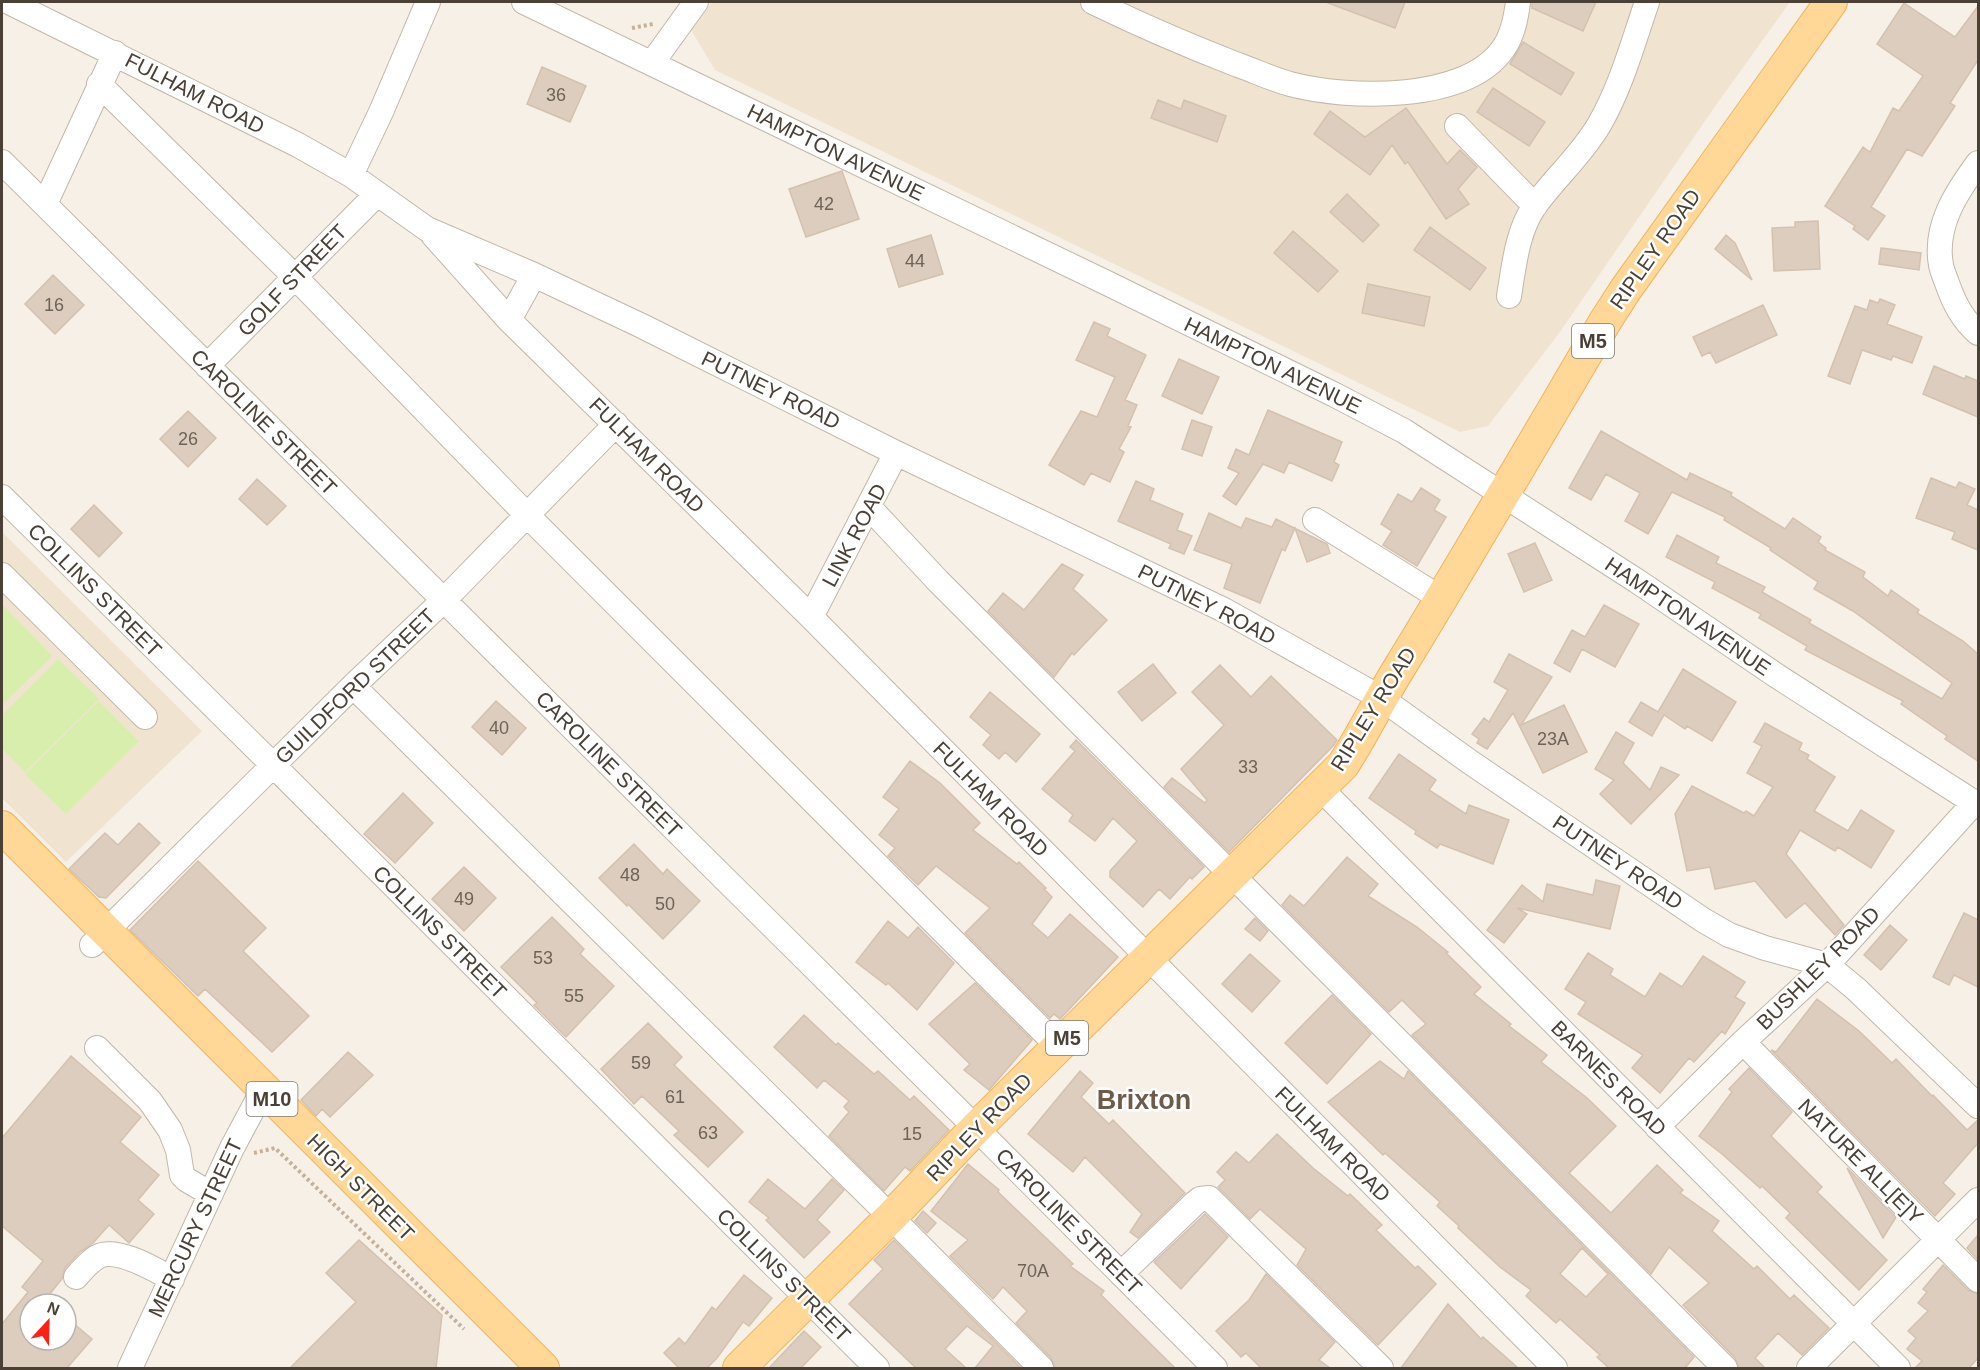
<svg xmlns="http://www.w3.org/2000/svg" width="1980" height="1370" viewBox="0 0 1980 1370" font-family="Helvetica,sans-serif">
<style>
.education{fill:#f0e4d0}
.green{fill:#d7eeac}
.building{fill:#dccdbe;stroke:#d4c1ae;stroke-width:1.5;fill-rule:evenodd}
.lines{fill:none;stroke-linecap:round;stroke-linejoin:round}
.minor-casing{stroke:#c2b7a9;stroke-width:26}
.major-casing{stroke:#f2b459;stroke-width:34}
.path{stroke:#c6b198;stroke-width:4;stroke-dasharray:3 3;stroke-linecap:butt}
.minor{stroke:#fff;stroke-width:24}
.major{stroke:#ffd797;stroke-width:32}
.labels{text-anchor:middle;dominant-baseline:central;stroke-width:5;stroke-linejoin:round;paint-order:stroke}
.number-label{font-size:18px;fill:#6e6357}
.shield{fill:#fff;stroke:#807972;stroke-width:1.5}
.shield-label{font-size:20px;font-weight:bold;fill:#4a4035}
.street-label{font-size:21px;fill:#4a4035;stroke:#fff}
.district-label{font-size:27px;font-weight:bold;fill:#6e5c4b;stroke:#fff}
</style>
<rect width="100%" height="100%" fill="#f6f0e7"/>
<!-- education -->
<path class="education" d="M712,2H1790L1716,105L1560,332L1488,426L1460,432L715,70L691,30Z
M2,532L202,731L66,862L2,798Z"/>
<!-- green -->
<path class="green" d="M2,604L52,656L2,705Z
M58,659L99,699L25,772L2,748V715Z
M99,701L139,741L66,814L25,774Z"/>
<!-- building -->
<path class="building" d="M1328,2H1405L1395,28L1328,3Z
M1532,2H1596L1583,31L1532,8Z
M1904,3L1955,37L1978,6V60L1950,103L1955,106L1922,156L1907,149L1871,207L1885,216L1868,240L1853,229L1855,226L1825,206L1863,147L1870,152L1893,108L1899,111L1923,76L1877,44Z
M1523,42L1574,73L1561,95L1510,64Z
M542,67L586,86L570,122L527,104Z
M1493,88L1545,122L1529,146L1477,112Z
M1158,100L1181,109L1184,100L1226,116L1217,142L1151,118Z
M1406,108L1447,164L1460,150L1477,167L1458,189L1469,204L1446,219L1408,162L1405,164L1392,145L1370,175L1314,134L1330,111L1365,137Z
M842,171L859,219L806,237L789,189Z
M1347,194L1379,225L1363,242L1330,212Z
M1818,221L1820,269L1774,271L1772,228L1795,227V222Z
M1430,227L1486,268L1470,290L1414,250Z
M1293,231L1338,271L1318,292L1274,253Z
M931,235L943,274L899,287L887,249Z
M1726,235L1735,243L1752,280L1715,249Z
M1881,248L1921,253L1919,270L1879,264Z
M53,275L84,305L55,334L25,304Z
M1368,284L1430,297L1424,326L1362,313Z
M1880,299L1895,305L1887,324L1922,337L1912,363L1893,356L1891,360L1862,350L1850,384L1828,376L1855,306L1867,310L1870,300L1878,303Z
M1763,305L1777,335L1716,363L1710,352L1702,356L1693,337Z
M1094,322L1110,329L1107,336L1146,355L1125,400L1137,405L1128,426L1131,427L1119,449L1124,452L1110,482L1091,473L1084,485L1049,465L1081,411L1097,417L1115,377L1076,360Z
M1179,359L1219,377L1202,414L1162,396Z
M1934,366L1965,379L1966,376L1978,381V417L1923,394Z
M1268,410L1342,442L1334,462L1339,465L1332,481L1289,462L1284,473L1263,464L1236,505L1223,496L1239,473L1228,468L1236,449L1249,455Z
M188,411L216,438L188,467L160,439Z
M1192,420L1212,427L1202,456L1182,449Z
M1601,431L1687,480L1690,473L1732,493L1731,496L1785,529L1793,518L1821,537L1818,542L1826,548L1825,550L1865,572L1863,577L1888,596L1891,590L1919,610L1917,613L1963,641L1978,654V761L1945,739L1947,736L1901,704L1903,701L1805,650L1807,646L1759,618L1761,614L1712,588L1715,582L1666,557L1677,535L1719,557L1716,563L1765,587L1762,592L1811,620L1809,623L1942,699L1952,683L1853,611L1814,589L1818,582L1770,550L1771,548L1724,520L1725,517L1672,492L1648,534L1625,521L1640,493L1606,474L1591,500L1569,488Z
M1931,478L1956,488L1959,482L1975,489L1967,505L1978,510V550L1952,539L1955,532L1916,518Z
M257,479L286,506L267,525L239,499Z
M1136,481L1154,489L1150,500L1183,514L1177,530L1192,536L1184,554L1169,548L1171,544L1118,521Z
M1421,488L1440,500L1434,510L1446,517L1417,566L1383,545L1392,531L1381,524L1398,494L1412,502Z
M94,505L122,533L99,557L71,529Z
M1209,513L1241,528L1246,518L1272,527L1276,519L1327,544L1330,553L1307,562L1295,528L1285,551L1282,549L1260,603L1224,588L1232,564L1194,550Z
M1535,543L1552,580L1524,592L1508,554Z
M1062,564L1083,575L1073,589L1107,620L1074,655L1072,653L1054,677L988,611L1003,593L1024,610Z
M1604,605L1639,624L1615,667L1582,649L1570,672L1554,663L1572,630L1585,637Z
M1509,654L1552,677L1521,725L1564,705L1587,752L1543,773L1513,713L1487,749L1477,743L1479,739L1472,734L1484,718L1489,722L1508,690L1494,682Z
M1153,664L1176,693L1142,721L1118,692Z
M1220,665L1251,697L1271,676L1337,740L1333,746L1229,852L1164,787L1172,778L1205,803L1207,800L1181,769L1224,725L1192,692Z
M1683,669L1736,702L1712,741L1687,726L1685,729L1664,715L1652,736L1629,722L1641,702L1658,712Z
M990,692L1040,734L1016,762L1005,752L999,759L983,745L991,735L970,717Z
M496,701L526,728L502,755L472,727Z
M1765,723L1802,743L1799,750L1809,755L1807,759L1835,777L1814,811L1848,831L1861,810L1894,831L1871,868L1838,847L1835,851L1800,830L1786,854L1844,925L1835,935L1805,903L1786,918L1755,881L1715,889L1710,867L1687,871L1675,814L1692,786L1744,813L1746,811L1754,816L1773,787L1747,773L1762,746L1754,742Z
M1616,732L1634,743L1623,763L1650,790L1661,767L1679,775L1631,824L1600,794L1614,780L1595,769Z
M1076,740L1204,867L1192,879L1190,877L1170,899L1159,889L1143,907L1110,877V871L1137,841L1113,818L1095,841L1069,821L1073,815L1042,789L1075,751L1070,747Z
M1399,754L1436,780L1429,790L1466,814L1469,805L1509,820L1493,864L1440,844L1437,848L1415,834L1416,831L1369,798Z
M910,761L940,783L980,823L973,830L1017,864L1019,862L1046,888L1044,889L1052,897L1032,924L1048,938L1070,914L1118,957L1060,1019L1054,1014L1050,1018L965,933L990,908L936,866L918,885L888,856L895,848L879,835L899,809L883,797Z
M403,793L433,823L395,863L364,834Z
M139,823L160,843L106,898L99,897L69,869L105,833L118,845Z
M634,844L663,874L667,869L700,901L663,939L628,904L627,906L599,878Z
M1347,857L1378,884L1368,896L1417,927L1448,952L1446,953L1481,987L1474,994L1511,1024L1509,1026L1547,1055L1541,1062L1587,1098L1616,1126L1569,1173L1611,1213L1657,1165L1683,1190L1680,1193L1719,1221L1712,1231L1754,1269L1757,1266L1790,1299L1794,1295L1829,1328L1802,1355L1778,1333L1755,1358L1765,1368H1739L1735,1358L1683,1305L1709,1283L1669,1247L1651,1274L1412,1035L1426,1024L1402,1000L1389,1012L1282,905L1290,895L1304,906Z
M198,861L266,928L243,951L309,1016L272,1052L205,989L198,996L130,930Z
M464,867L496,898L464,931L432,899Z
M1596,880L1620,886L1610,929L1517,908L1527,914L1504,943L1487,930L1522,885L1543,902L1547,884L1593,895Z
M1964,913L1978,920V987L1954,975L1949,985L1933,977Z
M552,917L584,949L580,954L614,986L566,1037L534,1005L537,1003L501,967Z
M1255,918L1268,931L1260,941L1245,929Z
M888,921L908,938L918,927L954,963L917,1010L888,983L886,985L856,962Z
M1890,925L1907,940L1881,970L1864,955Z
M1588,953L1613,969L1610,975L1645,997L1660,973L1682,987L1703,956L1745,982L1735,997L1745,1003L1725,1034L1722,1031L1694,1062L1689,1058L1660,1093L1632,1068L1643,1055L1578,1014L1586,1002L1565,989Z
M1250,954L1280,981L1252,1012L1222,984Z
M975,983L1032,1040L989,1090L964,1070L970,1064L929,1024Z
M1332,995L1371,1034L1327,1084L1285,1043Z
M1817,999L1859,1031L1892,1063L1896,1059L1932,1096L1933,1095L1967,1130L1978,1120V1143L1943,1183L1955,1194L1935,1216L1771,1050L1776,1052Z
M804,1015L836,1045L838,1043L874,1074L878,1071L910,1100L914,1096L949,1130L910,1171L905,1167L884,1191L829,1136L849,1112L844,1107L849,1101L824,1080L817,1088L774,1047Z
M648,1023L682,1057L674,1065L743,1132L708,1167L674,1135L679,1131L642,1096L634,1104L601,1069Z
M348,1052L373,1075L330,1117L322,1109L316,1116L301,1100Z
M71,1056L141,1117L120,1142L159,1175L138,1200L154,1214L129,1243L109,1225L93,1243L79,1253L65,1268L62,1279L49,1295L60,1304H30V1340H66V1317L92,1339L67,1368H2V1324L28,1292L22,1287L43,1261L2,1226V1138Z
M1380,1061L1404,1079L1408,1071L1694,1357L1685,1368H1609L1597,1357L1600,1355L1560,1319L1556,1323L1526,1296L1531,1290L1500,1267L1458,1228L1459,1226L1437,1206L1440,1202L1385,1153L1383,1155L1328,1102ZM1582,1248L1608,1274L1586,1297L1560,1274Z
M1749,1068L1792,1112L1771,1136L1822,1187L1817,1192L1887,1260L1859,1290L1786,1218L1790,1213L1762,1186L1760,1188L1722,1154L1699,1136L1732,1092L1729,1089Z
M1080,1071L1093,1083L1081,1097L1109,1124L1113,1120L1185,1193L1138,1238L1130,1232L1142,1214L1085,1157L1073,1172L1028,1134Z
M1277,1134L1313,1168L1348,1196L1350,1194L1382,1225L1376,1230L1415,1268L1418,1266L1436,1284L1378,1345L1297,1265L1306,1249L1260,1209L1250,1219L1218,1187L1225,1180L1217,1172L1236,1152L1249,1163Z
M968,1164L999,1190L998,1192L1073,1264L1070,1266L1104,1291L1101,1295L1175,1368H1055L1051,1358L1016,1323L1027,1311L1003,1287L993,1299L950,1256L968,1240L931,1211Z
M1847,1168L1896,1217L1883,1238L1874,1221Z
M768,1179L805,1209L832,1179L844,1190L817,1220L830,1232L804,1258L766,1220L769,1218L749,1202Z
M923,1211L936,1223L927,1233L915,1221Z
M1205,1214L1228,1237L1181,1289L1154,1262Z
M1978,1235V1260L1967,1248Z
M359,1240L442,1315L436,1368H290L356,1302L326,1273Z
M894,1240L1021,1368H975L993,1346L967,1326L945,1349L966,1368H916L849,1304L883,1269L874,1260Z
M1943,1265L1968,1290L1978,1294V1358L1969,1368H1915L1922,1361L1907,1349L1916,1338L1908,1331L1928,1311L1918,1303L1927,1292L1923,1289Z
M1266,1274L1335,1342L1319,1360L1330,1368H1261L1246,1353L1241,1357L1216,1331L1249,1300Z
M744,1275L772,1298L749,1326L743,1322L717,1358L707,1368H679L664,1353L679,1338L685,1344L712,1307L716,1310Z
M1448,1304L1481,1339L1483,1337L1518,1368H1401Z
M804,1331L821,1347L801,1368H769Z"/>
<g class="lines">
<defs>
<path id="minor" d="M9,2L298,145L351,175L427,229L534,275L642,326L896,453L1224,610L1381,698L1470,762L1703,920L1729,935L1765,948L1827,965L1856,989L1978,1106
M524,2L1111,285L1335,395L1404,431L1637,581L1777,676L1978,805
M1093,2C1140,25 1189,46 1238,65C1255,71 1272,79 1290,84C1346,99 1465,103 1503,49C1513,35 1516,18 1518,2
M652,63L696,2
M99,84L295,277L527,515L1058,1046
M1457,126L1535,206
M2,162L976,1128L1215,1368
M1978,163C1956,193 1934,226 1941,265C1942,271 1945,277 1947,283C1954,303 1962,319 1978,333
M351,175L381,112L428,2
M45,204L115,53
M433,235L509,320L811,617L1555,1368
M1509,296C1514,266 1517,230 1536,204C1556,177 1582,154 1599,125C1621,87 1633,43 1647,2
M509,320L534,275
M207,366L377,194
M2,497L273,765L877,1368
M869,507L938,581L1725,1368
M1315,520L1442,599
M2,575L145,717
M811,617L896,453
M353,686L891,1217L1041,1368
M1320,788L1898,1368
M92,945L353,686L444,600L616,424
M1743,1042L1978,1280
M97,1048L150,1101L170,1130L178,1150L182,1175L187,1180L211,1194
M1657,1127L1743,1042L1827,965L1974,803
M1121,1274L1195,1203L1200,1199L1209,1198L1381,1368
M76,1277C82,1270 89,1262 97,1257C116,1246 154,1269 172,1279
M130,1368L232,1148L263,1090
M1809,1368L1978,1200"/>
<path id="major" d="M2,827L543,1368
M739,1368L891,1217L976,1128L1343,765C1363,734 1379,701 1398,670C1469,554 1537,437 1606,320L1626,289L1831,2"/>
</defs>
<!-- minor casing -->
<use href="#minor" class="minor-casing"/>
<!-- major casing -->
<use href="#major" class="major-casing"/>
<!-- path -->
<path class="path" d="M632,28L653,24
M254,1153L275,1148L464,1329"/>
<!-- minor -->
<use href="#minor" class="minor"/>
<!-- major -->
<use href="#major" class="major"/>
</g>
<g class="labels">
<!-- number labels -->
<g class="number-label">
<text x="556" y="95">36</text>
<text x="824" y="204">42</text>
<text x="915" y="261">44</text>
<text x="54" y="305">16</text>
<text x="188" y="439">26</text>
<text x="499" y="728">40</text>
<text x="1553" y="739">23A</text>
<text x="1248" y="767">33</text>
<text x="630" y="875">48</text>
<text x="464" y="899">49</text>
<text x="665" y="904">50</text>
<text x="543" y="958">53</text>
<text x="574" y="996">55</text>
<text x="641" y="1063">59</text>
<text x="675" y="1097">61</text>
<text x="708" y="1133">63</text>
<text x="912" y="1134">15</text>
<text x="1033" y="1271">70A</text>
</g>
<!-- shield labels -->
<g class="shield">
<rect x="1572" y="324" width="42" height="34" rx="4.5"/>
<rect x="1046" y="1021" width="42" height="34" rx="4.5"/>
<rect x="246.5" y="1082" width="51" height="34" rx="4.5"/>
</g>
<g class="shield-label">
<text x="1593" y="341">M5</text>
<text x="1067" y="1038">M5</text>
<text x="272" y="1099">M10</text>
</g>
<!-- street labels -->
<g class="street-label">
<text transform="translate(195 93) rotate(27)">FULHAM ROAD</text>
<text transform="translate(836 152) rotate(26)">HAMPTON AVENUE</text>
<text transform="translate(1655 249) rotate(-55)">RIPLEY ROAD</text>
<text transform="translate(292 280) rotate(-46)">GOLF STREET</text>
<text transform="translate(1273 365) rotate(26)">HAMPTON AVENUE</text>
<text transform="translate(771 390) rotate(26)">PUTNEY ROAD</text>
<text transform="translate(264 422) rotate(45)">CAROLINE STREET</text>
<text transform="translate(647 455) rotate(45)">FULHAM ROAD</text>
<text transform="translate(854 535) rotate(-62)">LINK ROAD</text>
<text transform="translate(95 590) rotate(45)">COLLINS STREET</text>
<text transform="translate(1207 604) rotate(27)">PUTNEY ROAD</text>
<text transform="translate(1688 616) rotate(34)">HAMPTON AVENUE</text>
<text transform="translate(355 686) rotate(-44)">GUILDFORD STREET</text>
<text transform="translate(1373 709) rotate(-58)">RIPLEY ROAD</text>
<text transform="translate(609 764) rotate(45)">CAROLINE STREET</text>
<text transform="translate(991 799) rotate(45)">FULHAM ROAD</text>
<text transform="translate(1618 862) rotate(34)">PUTNEY ROAD</text>
<text transform="translate(440 932) rotate(45)">COLLINS STREET</text>
<text transform="translate(1818 968) rotate(-45)">BUSHLEY ROAD</text>
<text transform="translate(1609 1078) rotate(45)">BARNES ROAD</text>
<text transform="translate(979 1127) rotate(-46)">RIPLEY ROAD</text>
<text transform="translate(1333 1144) rotate(45)">FULHAM ROAD</text>
<text transform="translate(1861 1161) rotate(45)">NATURE ALL[E]Y</text>
<text transform="translate(361 1187) rotate(45)">HIGH STREET</text>
<text transform="translate(1069 1221) rotate(45)">CAROLINE STREET</text>
<text transform="translate(195 1228) rotate(-65)">MERCURY STREET</text>
<text transform="translate(784 1275) rotate(45)">COLLINS STREET</text>
</g>
<!-- district labels -->
<g class="district-label">
<text x="1144" y="1100">Brixton</text>
</g>
</g>
<!-- border -->
<rect width="1980" height="1370" fill="none" stroke="#4a4035" stroke-width="6"/>
<!-- north arrow -->
<g transform="translate(48 1322) rotate(22)"><circle r="28" fill="#ffffff" stroke="#b7b3ae" stroke-width="1.5"/>
<path d="M0-4.5L10 22L0 15L-10 22Z" fill="#ff2015"/>
<text y="-9" font-size="16" font-weight="bold" text-anchor="middle" fill="#4a4035">N</text>
</g>
</svg>
